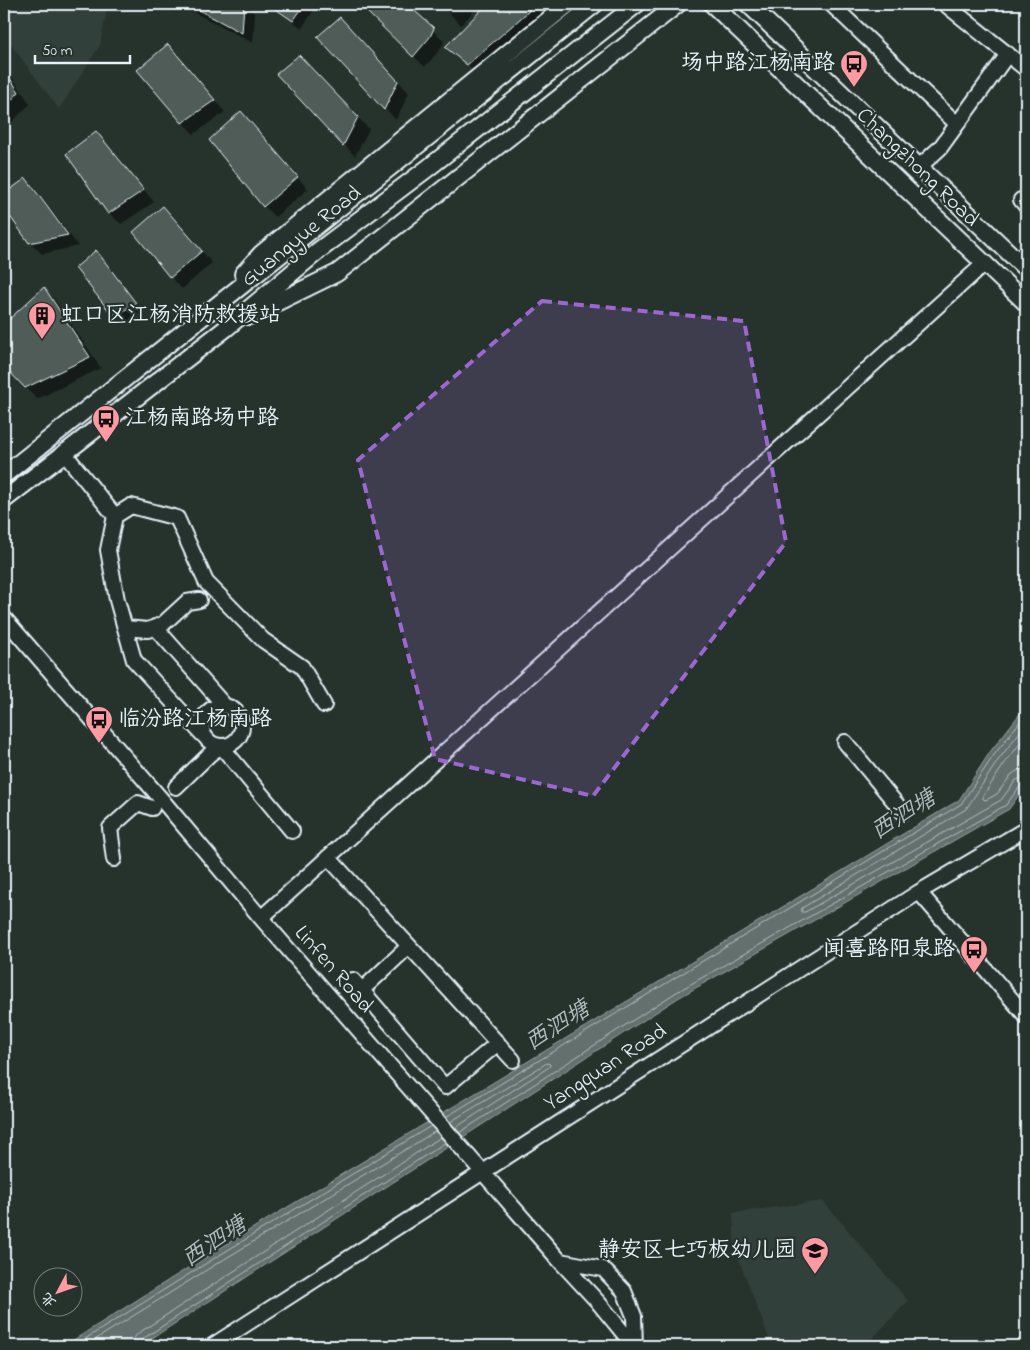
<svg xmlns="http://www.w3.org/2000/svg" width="1030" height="1350" viewBox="0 0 1030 1350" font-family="'Indie Flower','LXGW WenKai TC',sans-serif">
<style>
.built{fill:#333f3a}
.water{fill:#636f6d;stroke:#98a3a5}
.shadow{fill:#0007}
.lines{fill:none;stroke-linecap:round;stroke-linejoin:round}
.shore{stroke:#b3bdc0;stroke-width:1}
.building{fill:#505c59;stroke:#e8f1f8}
.minor-casing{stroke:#e8f1f8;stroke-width:18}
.major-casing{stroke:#e8f1f8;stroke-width:20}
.minor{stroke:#26332d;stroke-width:14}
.major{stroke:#26332d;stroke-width:16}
.marked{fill:#9c67d0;fill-opacity:0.2;stroke:#9c67d0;stroke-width:4;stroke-dasharray:10 6;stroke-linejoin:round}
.labels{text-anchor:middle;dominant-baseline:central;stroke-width:4.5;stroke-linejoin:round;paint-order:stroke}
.poi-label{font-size:22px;fill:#e8f1f8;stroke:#26332d;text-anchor:end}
.street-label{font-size:22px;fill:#e8f1f8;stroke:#26332d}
.water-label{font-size:24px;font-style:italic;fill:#b3bdc0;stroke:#26332d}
</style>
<rect width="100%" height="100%" fill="#26332d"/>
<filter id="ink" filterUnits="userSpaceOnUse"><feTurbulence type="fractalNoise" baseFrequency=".02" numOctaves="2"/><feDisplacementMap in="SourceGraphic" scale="10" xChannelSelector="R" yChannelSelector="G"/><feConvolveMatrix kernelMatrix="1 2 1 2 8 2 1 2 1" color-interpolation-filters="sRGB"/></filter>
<g filter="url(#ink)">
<!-- built -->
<path class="built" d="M4,4H108L100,45L59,109L4,35Z
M823,1201L908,1301L865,1346H772L735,1250L733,1213Z"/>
<!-- water -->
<path class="water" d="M1026,706V785L1009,809L678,998L140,1346H64L207,1256L959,800L990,752Z"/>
<!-- shadow -->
<path class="shadow" d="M178,4H245L255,14L253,43Z
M268,4H318L302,28L275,10Z
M361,4H405L444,41L441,48L425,67Z
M440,4H480L461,25Z
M489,4H543L540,22L479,75L447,47Z
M351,30L409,93L396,120L320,39Z
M168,45L225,112L194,134L182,122Z
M299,57L369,129L355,156L278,74Z
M4,65L30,104L4,130Z
M252,124L308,189L275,217L264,206Z
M96,133L107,144L154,202L121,224L109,213Z
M26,180L37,191L78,246L42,254L30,242L4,206V196Z
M174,219L212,263L182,289L171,277L135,232Z
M96,252L104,260L143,311L123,324L115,316Z
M44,289L55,300L101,368L37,399L4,364V313L9,321Z"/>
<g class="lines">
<!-- shore -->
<path class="shore" d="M1026,724L999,759L966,809L802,908L801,912H805L1001,800L1016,780L1026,777
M1026,736L1005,763L983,796V799L986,800L997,794L1012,774L1019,770L1026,769
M446,1117L961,804L994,755L1026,714
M450,1122L547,1063L550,1064L549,1067L455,1128
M459,1133L675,993L1006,805L1021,785L1026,783
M74,1346L210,1261L431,1126
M85,1346L213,1266L436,1131
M131,1346L133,1340L137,1334L441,1137
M138,1346L141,1340L446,1142"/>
</g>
<!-- building -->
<path class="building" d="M187,4H244L242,33Z
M268,4H305L293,21Z
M359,4H407L434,28L430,37L413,57Z
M487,4H530L529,11L467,65L445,47Z
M340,17L398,81L384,110L317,37Z
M168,44L215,100L182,123L137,70Z
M299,55L358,117L343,146L276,74Z
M4,69L19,92L4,108Z
M241,111L298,177L263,207L209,140Z
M96,131L144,190L108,214L66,154Z
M26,178L68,235L29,243L4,208V194Z
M163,206L202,251L170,278L133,232Z
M96,250L136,303L114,317L75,268Z
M44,287L90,357L25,388L4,366V324Z"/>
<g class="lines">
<defs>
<path id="minor" d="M831,4L957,124
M945,4L1026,69
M919,167L940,148L1008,54
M1021,200L1026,206
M64,453L115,516
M4,618L162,800L261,918L560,1261L598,1302L634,1346
M155,627L224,705
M125,628L148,630L163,624L187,602L199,600
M202 726a20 20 0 1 1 40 0a20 20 0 1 1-40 0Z
M203,735L134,660L117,600L108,550L115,516L131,506L177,518L206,582L263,640L302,667L324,705
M845,742L903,812
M176,787L210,754L221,746L292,831
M328,857L513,1060
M114,859L110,828L138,803L152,808
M919,892L1026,1016
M261,918L985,263
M353,980L445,1087L498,1043
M362,990L409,946
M560,1261L603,1269L624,1291L634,1316L635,1346
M212,1346L919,892L1026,829"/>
<path id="major" d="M712,4L1026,303
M748,4L1026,269
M243,274L261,254L568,4
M249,316L337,273L678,4
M4,475C200,317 399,162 595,4
M4,500L225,329L318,251L428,168L637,4"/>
</defs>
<!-- minor casing -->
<use href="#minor" class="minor-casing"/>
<!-- major casing -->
<use href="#major" class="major-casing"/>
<!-- minor -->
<use href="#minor" class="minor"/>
<!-- major -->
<use href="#major" class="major"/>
</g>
</g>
<!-- marked area -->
<path class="marked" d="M542,301L744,321L786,542L593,796L435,759L358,460Z"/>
<!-- icons -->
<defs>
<symbol id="bus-pin" viewBox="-11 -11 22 30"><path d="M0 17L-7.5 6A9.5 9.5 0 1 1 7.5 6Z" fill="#ff9aa2" stroke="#26332d"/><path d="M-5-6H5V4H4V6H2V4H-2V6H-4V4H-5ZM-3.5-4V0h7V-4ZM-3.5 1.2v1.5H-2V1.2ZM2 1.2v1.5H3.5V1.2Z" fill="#111"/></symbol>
<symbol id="building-pin" viewBox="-11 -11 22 30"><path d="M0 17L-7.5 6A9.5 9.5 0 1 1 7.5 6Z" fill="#ff9aa2" stroke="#26332d"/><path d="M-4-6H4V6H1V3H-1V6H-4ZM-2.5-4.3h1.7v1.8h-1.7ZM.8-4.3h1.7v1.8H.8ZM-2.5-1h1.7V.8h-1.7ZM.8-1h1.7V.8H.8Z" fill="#111"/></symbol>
<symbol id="school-pin" viewBox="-11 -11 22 30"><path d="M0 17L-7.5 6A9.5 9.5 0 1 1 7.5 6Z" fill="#ff9aa2" stroke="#26332d"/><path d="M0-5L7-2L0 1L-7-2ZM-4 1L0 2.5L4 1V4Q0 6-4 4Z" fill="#111"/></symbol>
</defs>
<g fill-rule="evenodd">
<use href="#bus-pin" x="838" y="48" width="32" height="43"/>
<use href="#building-pin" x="26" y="300" width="32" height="43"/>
<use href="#bus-pin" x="90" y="403" width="32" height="43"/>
<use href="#bus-pin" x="83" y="704" width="32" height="43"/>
<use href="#bus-pin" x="958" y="934" width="32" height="43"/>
<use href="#school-pin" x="799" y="1235" width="32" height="43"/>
</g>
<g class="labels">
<!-- poi labels -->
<g class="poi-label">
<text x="835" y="64">场中路江杨南路</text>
<text x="61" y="316" text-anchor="start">虹口区江杨消防救援站</text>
<text x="125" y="419" text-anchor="start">江杨南路场中路</text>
<text x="118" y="720" text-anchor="start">临汾路江杨南路</text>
<text x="955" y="950">闻喜路阳泉路</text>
<text x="796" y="1251">静安区七巧板幼儿园</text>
</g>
<!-- street labels -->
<g class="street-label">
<text transform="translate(917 168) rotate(44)">Changzhong Road</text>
<text transform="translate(302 237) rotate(-39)">Guangyue Road</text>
<text transform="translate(333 970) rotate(49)">Linfen Road</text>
<text transform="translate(606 1068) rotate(-33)">Yangquan Road</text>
</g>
<!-- water labels -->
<g class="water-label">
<text transform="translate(904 816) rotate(-32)">西泗塘</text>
<text transform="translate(558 1027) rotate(-32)">西泗塘</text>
<text transform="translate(215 1243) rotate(-33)">西泗塘</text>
</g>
</g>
<!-- margin -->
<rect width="1030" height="1350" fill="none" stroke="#26332d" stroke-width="20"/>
<rect x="10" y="10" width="1010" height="1330" fill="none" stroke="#e8f1f8" stroke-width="2" filter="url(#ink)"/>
<!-- north arrow -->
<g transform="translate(58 1292) rotate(229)"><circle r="24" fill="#26332d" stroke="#747f7e"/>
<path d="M0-4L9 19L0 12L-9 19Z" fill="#ff9aa2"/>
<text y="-8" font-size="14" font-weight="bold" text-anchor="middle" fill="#e8f1f8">北</text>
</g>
<!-- scale -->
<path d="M35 55v8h95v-8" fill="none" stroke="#e8f1f8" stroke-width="2.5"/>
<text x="42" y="55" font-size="15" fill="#e8f1f8" stroke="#26332d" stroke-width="4" paint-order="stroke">50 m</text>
</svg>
